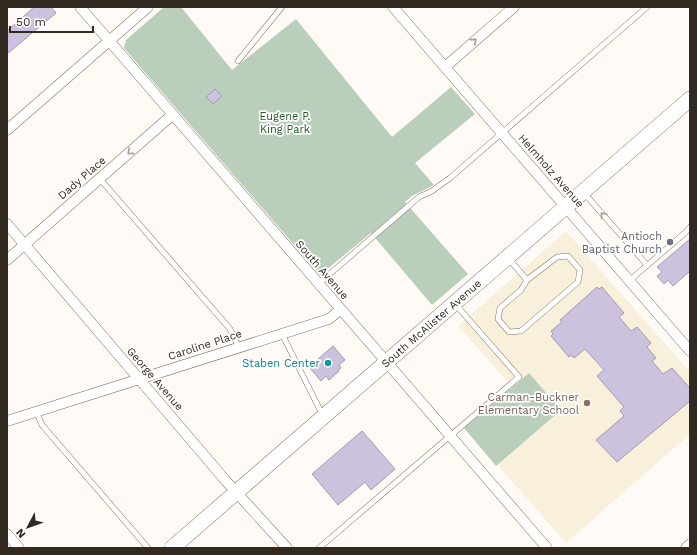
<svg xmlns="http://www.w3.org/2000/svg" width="697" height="555" viewBox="0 0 697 555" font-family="'Work Sans',sans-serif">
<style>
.education{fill:#f9f0db}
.green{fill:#b9cfbb}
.building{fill:#cdc2dd;stroke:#a59ab4}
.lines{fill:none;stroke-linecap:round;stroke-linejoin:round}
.lane-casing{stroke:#88735f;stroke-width:6}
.street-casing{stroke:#88735f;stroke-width:11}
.secondary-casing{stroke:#88735f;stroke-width:16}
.lane{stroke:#fff;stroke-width:5}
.street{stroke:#fff;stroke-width:10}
.secondary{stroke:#fff;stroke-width:15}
.oneway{stroke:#a39f9b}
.worship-dot{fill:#6b7280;stroke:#fff;stroke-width:1.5}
.culture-dot{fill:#0f9aa8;stroke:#fff;stroke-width:1.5}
.education-dot{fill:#8d6e63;stroke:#fff;stroke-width:1.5}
.labels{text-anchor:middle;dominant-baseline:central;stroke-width:3.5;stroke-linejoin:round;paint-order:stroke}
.park-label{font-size:11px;fill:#23562c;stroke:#fff}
.street-label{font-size:11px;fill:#322921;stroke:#fff}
.worship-label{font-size:11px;fill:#5b616d;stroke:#fff;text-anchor:end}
.culture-label{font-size:11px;fill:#0d838f;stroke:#fff;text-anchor:end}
.education-label{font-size:11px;fill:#785e54;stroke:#fff;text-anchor:end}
</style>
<rect width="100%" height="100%" fill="#fffaf5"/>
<!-- education -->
<path class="education" d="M566,231L690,372V434L566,543L461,423L508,382L458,326Z"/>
<!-- green -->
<path class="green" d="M164,7H181L232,70L296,19L392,137L451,87L475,114L415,163L434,185L412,196L405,202L468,274L432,305L371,233L320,275L124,48L126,40Z
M529,373L561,410L496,466L464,428Z"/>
<!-- building -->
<path class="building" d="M34,7H51L56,13L7,54V31Z
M215,89L222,96L213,104L206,97Z
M690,239V271L673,286L668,280L664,284L657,276L662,272L657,267Z
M597,287L599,289L602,287L624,313L619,317L631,331L637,327L651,343L647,347L656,358L652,361L663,374L672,368L690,388V401L617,462L596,440L624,416L620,411L624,407L597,376L604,370L585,349L574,358L571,355L569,357L551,336L553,334L551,331L562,322L560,320Z
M333,346L345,360L339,365L341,368L338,370L339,371L329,380L326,376L321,381L309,367Z
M362,431L395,469L371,490L365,482L338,505L312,474Z"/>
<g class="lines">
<defs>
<path id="lane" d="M238,61L282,7
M100,179L230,329L238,346
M584,193L647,265
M509,259L527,280L521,290L500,308L498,319L509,332L521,331L578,282L580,270L568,256L557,257L527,280
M629,281L686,232L690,227
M318,284L419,197L432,191L450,178L647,7
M282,334L322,414
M36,411L42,425L148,548
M319,548L519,377L456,305"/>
<path id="street" d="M80,7L547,548
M393,7L690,351
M445,67L514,7
M7,130L148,7
M7,224L226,481L287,548
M7,260L172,115
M7,421L329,319L340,310
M7,534L19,548
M686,548L690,544"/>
<g id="secondary">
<path id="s1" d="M172,548L690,99"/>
</g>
</defs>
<!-- lane casing -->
<use href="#lane" class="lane-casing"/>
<!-- street casing -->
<use href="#street" class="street-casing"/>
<!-- secondary casing -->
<use href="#secondary" class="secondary-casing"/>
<!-- lane -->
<use href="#lane" class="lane"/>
<!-- street -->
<use href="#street" class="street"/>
<!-- secondary -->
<use href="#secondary" class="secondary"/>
</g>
<!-- one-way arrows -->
<defs><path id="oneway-chevron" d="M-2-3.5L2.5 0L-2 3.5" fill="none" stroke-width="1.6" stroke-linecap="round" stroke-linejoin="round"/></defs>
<g class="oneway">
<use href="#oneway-chevron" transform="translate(474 41) rotate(-41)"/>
<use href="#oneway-chevron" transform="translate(130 152) rotate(139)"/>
<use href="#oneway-chevron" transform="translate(603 215) rotate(-131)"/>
</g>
<!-- markers -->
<circle class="worship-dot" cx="670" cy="242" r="4"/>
<circle class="culture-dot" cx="328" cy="363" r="4"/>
<circle class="education-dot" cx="587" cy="403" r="4"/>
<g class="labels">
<!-- park labels -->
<g class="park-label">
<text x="285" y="116">Eugene P.<tspan x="285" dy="13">King Park</tspan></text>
</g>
<!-- street labels -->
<g class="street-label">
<text transform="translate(551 171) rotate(49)">Helmholz Avenue</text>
<text transform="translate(82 178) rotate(-41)">Dady Place</text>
<text transform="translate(322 270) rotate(49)">South Avenue</text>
<text stroke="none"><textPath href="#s1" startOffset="343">South McAlister Avenue</textPath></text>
<text transform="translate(205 345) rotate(-18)">Caroline Place</text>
<text transform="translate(155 379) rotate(49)">George Avenue</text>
</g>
<!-- worship labels -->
<g class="worship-label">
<text x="662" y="236">Antioch<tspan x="662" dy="13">Baptist Church</tspan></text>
</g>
<!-- culture labels -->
<g class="culture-label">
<text x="320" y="363">Staben Center</text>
</g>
<!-- education labels -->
<g class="education-label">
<text x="579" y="397">Carman-Buckner<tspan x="579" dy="13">Elementary School</tspan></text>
</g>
</g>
<!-- border -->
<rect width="697" height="555" fill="none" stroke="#322921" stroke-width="16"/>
<!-- north arrow -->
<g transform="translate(28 527) rotate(229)" stroke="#ffffff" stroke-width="3" paint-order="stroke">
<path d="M0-3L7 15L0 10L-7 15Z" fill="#322921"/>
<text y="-6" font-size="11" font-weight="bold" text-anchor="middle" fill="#322921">N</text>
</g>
<!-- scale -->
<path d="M10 26v6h83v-6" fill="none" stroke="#322921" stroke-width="2"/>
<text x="16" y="26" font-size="12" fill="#322921" stroke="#ffffff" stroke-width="3" paint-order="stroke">50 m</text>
</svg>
